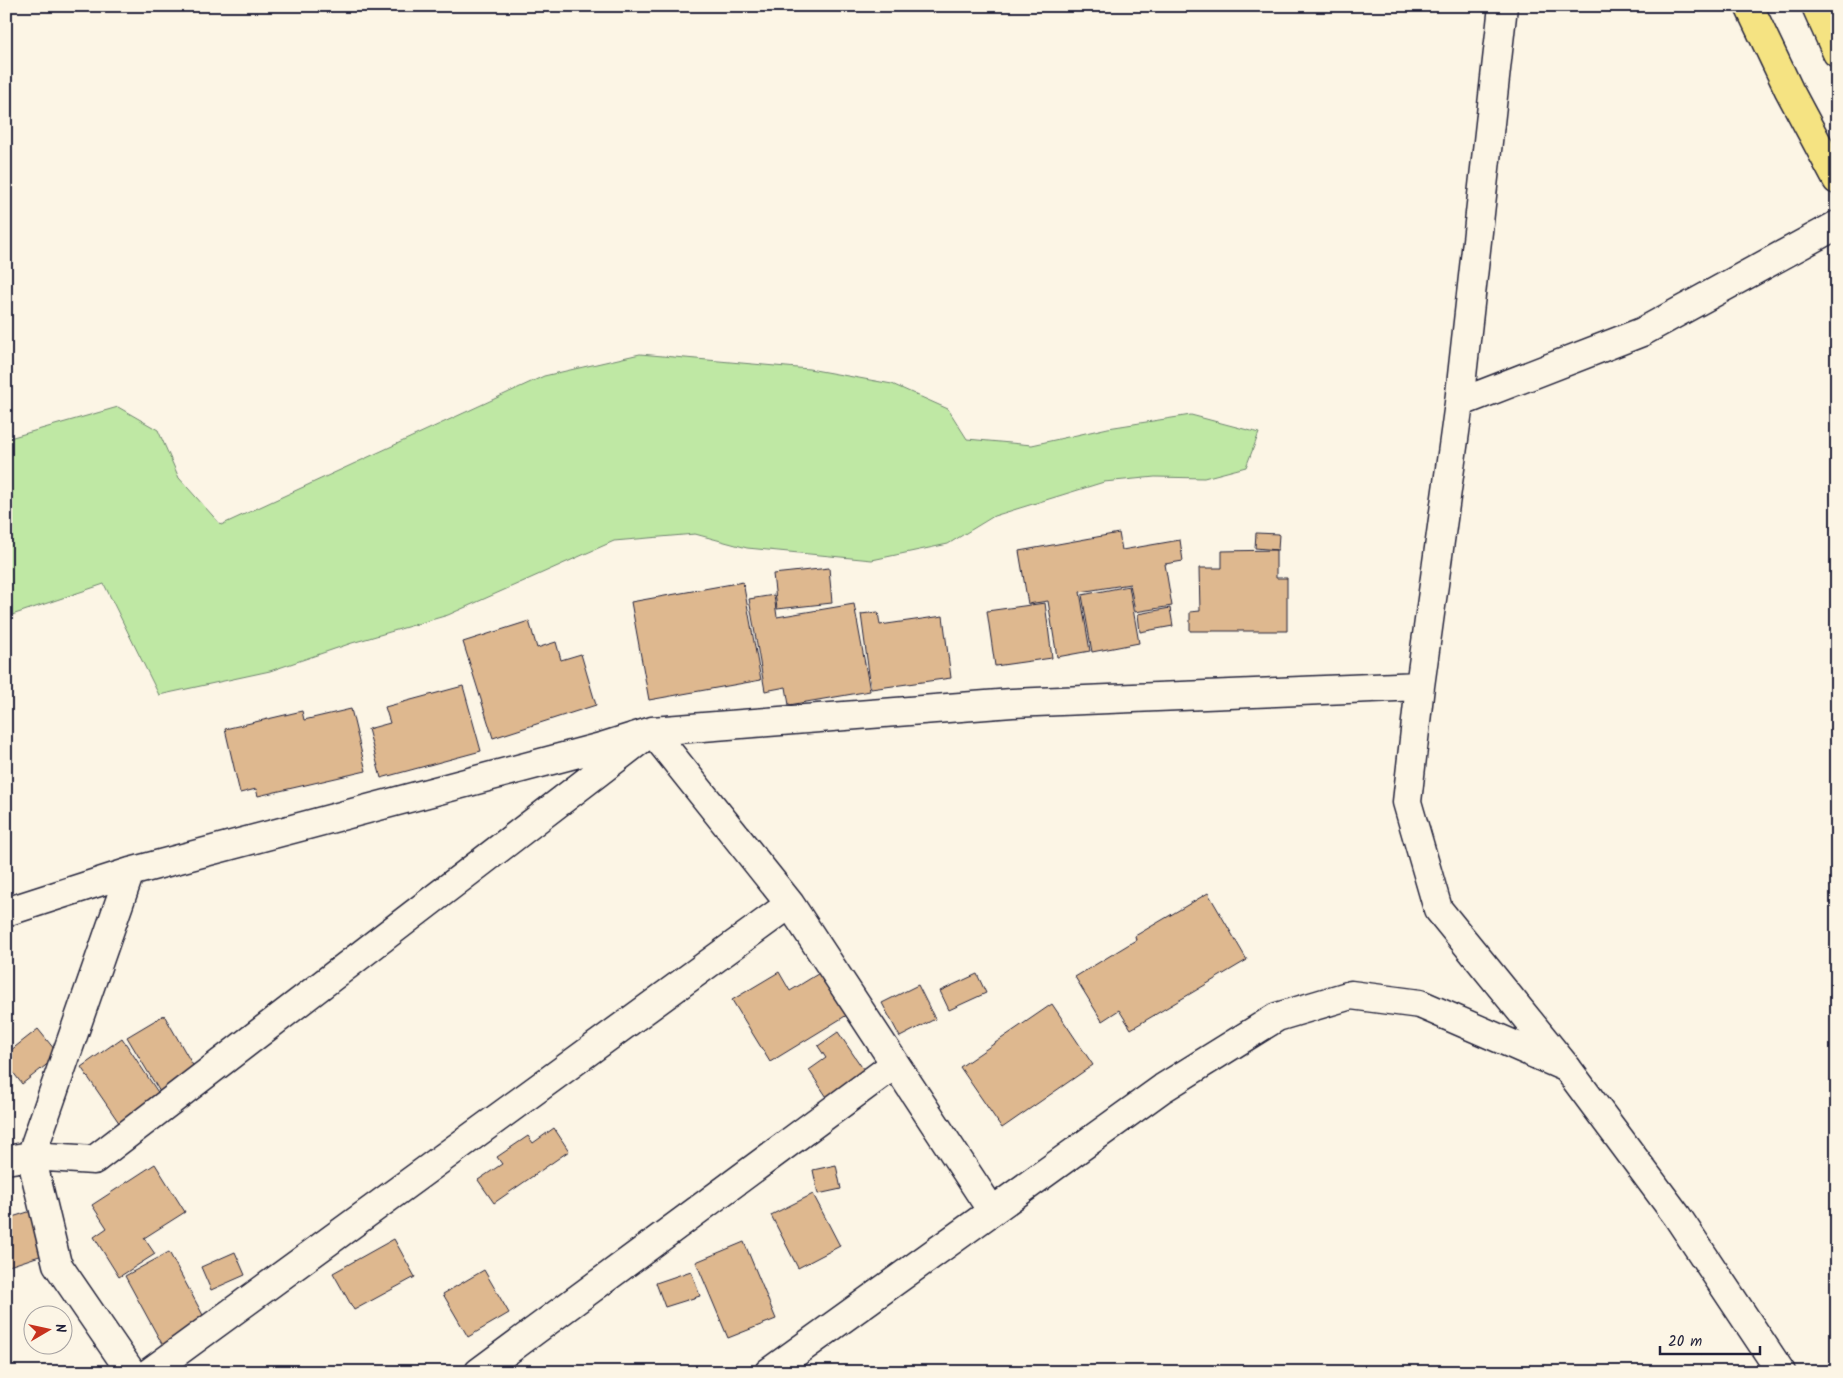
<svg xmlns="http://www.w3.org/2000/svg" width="1843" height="1378" viewBox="0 0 1843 1378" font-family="Kalam,sans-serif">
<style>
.green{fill:#bfe8a4;stroke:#708570}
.building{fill:#deb88f;stroke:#22223b}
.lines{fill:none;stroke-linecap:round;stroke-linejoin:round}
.minor-casing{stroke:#22223b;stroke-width:31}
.secondary-casing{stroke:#22223b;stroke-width:31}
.motorway-casing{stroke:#22223b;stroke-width:31}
.minor{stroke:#fcf5e5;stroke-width:28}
.secondary{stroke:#fcf5e5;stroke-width:28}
.motorway{stroke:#f5e382;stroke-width:28}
</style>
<rect width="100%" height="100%" fill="#fcf5e5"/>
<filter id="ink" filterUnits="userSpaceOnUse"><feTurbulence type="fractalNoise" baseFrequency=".02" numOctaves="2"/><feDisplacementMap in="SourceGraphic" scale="10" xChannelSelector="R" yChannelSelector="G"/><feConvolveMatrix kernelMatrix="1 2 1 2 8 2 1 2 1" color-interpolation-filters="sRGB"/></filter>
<g filter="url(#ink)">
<!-- green -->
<path class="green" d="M640,354L809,369L892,384L948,409L967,439L1032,445L1108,428L1191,415L1259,433L1246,467L1204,478L1155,477L1104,482L994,516L948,544L872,560L747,548L695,534L614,541L448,615L352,643L270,671L159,695L104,584L6,617V439L118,407L158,430L179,478L221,525L544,376Z"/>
<!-- building -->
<path class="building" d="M1119,533L1122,550L1180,540L1183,561L1165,564L1172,606L1135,612L1130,584L1080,592L1090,651L1057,657L1048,601L1028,604L1019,551Z
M1256,533L1279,534L1278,550L1255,548Z
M1276,550V578H1287V631H1190V612L1200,611L1199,568H1222V551Z
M829,568L832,603L777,609L773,574Z
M743,582L761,680L649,700L631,602Z
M1129,586L1139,643L1092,652L1082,595Z
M774,595L777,617L854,604L870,691L789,705L786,687L765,691L749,599Z
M1045,603L1052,658L995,666L987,611Z
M1170,608L1173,626L1140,632L1138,614Z
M878,612L880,625L943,616L951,678L871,689L861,614Z
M529,621L537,648L556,642L561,660L581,654L596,705L493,738L463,642Z
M463,686L481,751L381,778L368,729L390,723L385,707Z
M351,709L366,771L258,796L256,789L240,793L225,729L302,711L304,720Z
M1208,893L1247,960L1131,1029L1119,1010L1102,1021L1075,977L1136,940L1135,936Z
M839,961L865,1004L770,1062L732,1000L779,972L790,991Z
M977,974L986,993L949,1010L940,991Z
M918,985L935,1019L900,1037L882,1003Z
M1052,1004L1093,1065L1002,1128L960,1067Z
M164,1015L199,1076L163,1097L127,1037Z
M38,1029L59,1055L22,1084L6,1063V1054Z
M838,1032L872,1082L834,1108L809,1070L826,1058L818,1046Z
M122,1038L165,1103L124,1130L81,1067Z
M554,1128L569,1151L494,1203L478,1180L502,1164L497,1157L528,1136L533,1143Z
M155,1164L185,1212L144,1238L155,1254L119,1277L94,1237L107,1228L92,1205Z
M836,1165L841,1189L818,1194L813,1170Z
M813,1194L840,1246L798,1268L771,1215Z
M50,1205L64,1248L6,1267V1219Z
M394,1239L415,1277L354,1310L333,1273Z
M744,1242L776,1319L728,1338L696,1262Z
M169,1252L211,1330L167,1353L125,1276Z
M235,1252L245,1275L211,1290L201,1267Z
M484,1270L509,1313L468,1337L443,1294Z
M691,1271L700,1296L665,1307L656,1283Z"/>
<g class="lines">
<defs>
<path id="minor" d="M1459,403L1503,6
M130,872L31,1156L57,1264L131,1372
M6,912L130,872L601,747L652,731L1012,703L1420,686
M1567,1068L1438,909L1407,802L1420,686L1459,403L1642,332L1837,225
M6,1160L31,1156L94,1160L652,731L790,904L992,1211
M150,1372L790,904
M479,1372L895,1064"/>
<path id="secondary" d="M769,1372L1163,1088L1277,1017L1351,995L1420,1004L1567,1068L1677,1216L1781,1372"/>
<path id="motorway" d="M1749,6L1789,90L1837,180
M1816,6L1837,53"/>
</defs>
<!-- minor casing -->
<use href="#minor" class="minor-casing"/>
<!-- secondary casing -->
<use href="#secondary" class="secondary-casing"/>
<!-- motorway casing -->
<use href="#motorway" class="motorway-casing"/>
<!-- minor -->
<use href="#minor" class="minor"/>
<!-- secondary -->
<use href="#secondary" class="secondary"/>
<!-- motorway -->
<use href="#motorway" class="motorway"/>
</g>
</g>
<!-- margin -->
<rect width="1843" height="1378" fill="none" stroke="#fcf5e5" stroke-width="25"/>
<rect x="12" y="12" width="1818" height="1353" fill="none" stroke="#22223b" stroke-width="2" filter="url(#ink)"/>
<!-- north arrow -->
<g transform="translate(48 1330) rotate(81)"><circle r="24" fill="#fcf5e5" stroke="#a5a1a1"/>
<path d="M0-4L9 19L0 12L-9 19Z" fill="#c8321e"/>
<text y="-8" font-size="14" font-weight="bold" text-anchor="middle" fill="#22223b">N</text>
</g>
<!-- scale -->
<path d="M1660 1346v8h100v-8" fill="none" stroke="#22223b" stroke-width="2.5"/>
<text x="1668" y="1346" font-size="15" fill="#22223b" stroke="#fcf5e5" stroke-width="4" paint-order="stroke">20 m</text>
</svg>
